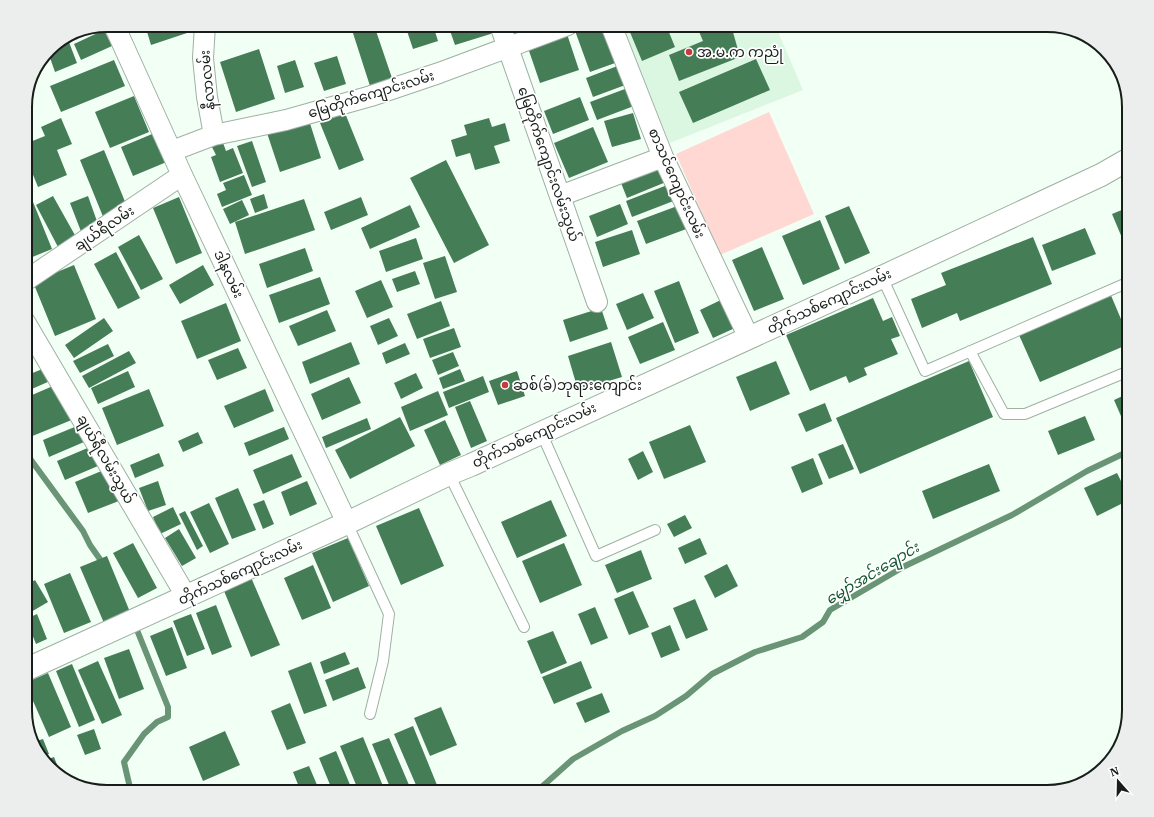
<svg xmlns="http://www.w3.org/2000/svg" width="1154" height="817" viewBox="0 0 1154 817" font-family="'IBM Plex Serif','Noto Sans Myanmar',serif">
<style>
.built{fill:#dbf6e1}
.green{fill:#ffd8d4}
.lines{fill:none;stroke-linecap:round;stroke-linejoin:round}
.stream{stroke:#699475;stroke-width:6}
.building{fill:#457d57}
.lane-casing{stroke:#9eb1a3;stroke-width:12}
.street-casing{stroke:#9eb1a3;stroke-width:22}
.secondary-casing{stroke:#9eb1a3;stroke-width:24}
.lane{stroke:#fff;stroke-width:10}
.street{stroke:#fff;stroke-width:20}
.secondary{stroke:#fff;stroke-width:22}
.poi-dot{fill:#c8393b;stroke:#fff;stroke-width:1.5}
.labels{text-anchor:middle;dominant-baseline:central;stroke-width:3.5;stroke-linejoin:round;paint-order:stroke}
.poi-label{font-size:14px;fill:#171e19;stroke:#fff;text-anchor:start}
.street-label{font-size:14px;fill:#171e19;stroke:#fff}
.water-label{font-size:15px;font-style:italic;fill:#14562f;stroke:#fff}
.rim{fill:none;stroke:#171e19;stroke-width:2}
</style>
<rect width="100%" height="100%" fill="#f2fff5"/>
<!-- built -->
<path class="built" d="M622,25H775L803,90L670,143Z"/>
<!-- green -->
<path class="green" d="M769,112L814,214L720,255L676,154Z"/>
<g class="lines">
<!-- stream -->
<path class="stream" d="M25,449L31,460L83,531L90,545L104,565
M131,792L124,762L144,734L157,722L168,717V707L135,625
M536,792L573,759L622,731L655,716L686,696L712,674L755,652L802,637L823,622L830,610L905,566L1012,515L1087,471L1129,451"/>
</g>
<!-- building -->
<path class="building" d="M107,25L72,39L70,35L76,31Z
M145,25H197L199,29L151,45Z
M235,25H257L237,32Z
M369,25H374L392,78L370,86L352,30Z
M405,25H433L438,41L413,49Z
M448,25H495L497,32L455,45Z
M509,25H531V28L512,34Z
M581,25H605L618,62L590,72L574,28Z
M627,25H666L675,47L642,61Z
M709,25H731L740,57L679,81L669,55L703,41L698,29Z
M104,30L112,46L81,60L74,44Z
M566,31L579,70L540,83L527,45Z
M67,37L77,63L55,72L48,52L53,46Z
M259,49L275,99L236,112L220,62Z
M337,56L346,84L324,91L314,63Z
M756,59L770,90L693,123L679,92Z
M114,60L125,86L61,112L50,86Z
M295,60L304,87L285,93L277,66Z
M620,65L628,84L593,97L586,78Z
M641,83L647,101L597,120L590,102Z
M134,96L149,132L110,148L95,112Z
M580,97L589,120L553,134L544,111Z
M25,113L31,129L25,131Z
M345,113L364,160L339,170L320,123Z
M633,113L641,139L612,147L604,121Z
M307,114L321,158L280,172L265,127Z
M61,118L72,144L57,150L67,175L38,187L25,155V144L45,136L41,127Z
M489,118L492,127L505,123L510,141L494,146L500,163L475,170L470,153L456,157L451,140L467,135L464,125Z
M593,127L608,162L569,178L554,143Z
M157,132L169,161L133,176L121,147Z
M222,140L226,151L233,148L243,173L220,182L211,157L216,155L211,145Z
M252,141L266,182L252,187L237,146Z
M104,150L128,209L104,219L80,160Z
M446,160L489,245L454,263L410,178Z
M657,161L666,182L627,198L619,178Z
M244,175L252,195L222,207L217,194L226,190L223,183Z
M670,184L676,200L632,217L626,201Z
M264,194L268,208L255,213L250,199Z
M53,196L76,237L58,247L36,205Z
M88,196L99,227L82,234L70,203Z
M179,197L202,253L176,264L153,208Z
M361,197L368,215L331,230L324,212Z
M304,199L315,230L245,254L235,222Z
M242,200L249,215L230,224L223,209Z
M33,202L52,249L25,260V205Z
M620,204L628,224L597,237L589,216Z
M410,205L420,227L370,249L361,228Z
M680,205L689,228L646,244L637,221Z
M849,206L870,253L845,264L825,216Z
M1129,207V243L1125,245L1112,214Z
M820,220L840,269L803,285L782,236Z
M1085,228L1096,254L1052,271L1042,245Z
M632,230L640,254L603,267L595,242Z
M139,235L163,279L141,290L118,247Z
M1033,237L1052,284L960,321L957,313L922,328L911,299L946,285L941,273Z
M416,238L423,259L386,272L379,251Z
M762,247L784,299L754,311L732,260Z
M305,248L313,271L267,288L259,264Z
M116,252L140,298L118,309L94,264Z
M445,256L457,292L435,299L423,263Z
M74,265L96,319L55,336L33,282Z
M203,265L214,285L180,304L169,285Z
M415,271L420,284L397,292L392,279Z
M320,277L330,304L279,323L269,295Z
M381,280L393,307L367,318L355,291Z
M679,281L699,333L675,343L654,291Z
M1107,286L1129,338V344L1040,382L1015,326Z
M643,293L654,318L627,330L616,304Z
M873,298L883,321L892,317L900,336L891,339L898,354L864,368L867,375L849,383L846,376L810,391L786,335Z
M723,299L735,328L713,338L700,310Z
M441,301L450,326L417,339L407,314Z
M226,303L241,341L197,359L181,321Z
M601,308L608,329L570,342L563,320Z
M327,310L336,331L298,346L289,326Z
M104,318L113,331L74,358L65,345Z
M389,318L398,336L378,345L370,326Z
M663,322L675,350L640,364L628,337Z
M454,328L461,347L430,358L423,339Z
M351,342L360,364L310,384L302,362Z
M611,342L622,377L578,390L568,356Z
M405,343L410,354L386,364L382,353Z
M108,344L114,356L80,373L73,361Z
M238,348L247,368L217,380L208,360Z
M129,351L136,363L89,388L82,376Z
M453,352L459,366L438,375L432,360Z
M776,361L790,394L750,411L736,377Z
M969,361L993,417L860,474L836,418Z
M45,368L50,381L25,392V376Z
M460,369L465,381L443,389L439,378Z
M128,371L135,387L98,404L91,388Z
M517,371L525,396L498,405L489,381Z
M416,373L423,388L401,399L394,383Z
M483,376L489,392L449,408L443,392Z
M349,377L361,403L322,420L311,394Z
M60,383L74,419L30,437L25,426V398Z
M149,389L164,426L117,445L102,408Z
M265,389L274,411L234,428L224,406Z
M438,391L448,415L410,431L401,407Z
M1129,393V420L1124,423L1114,400Z
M470,401L487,441L471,448L455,407Z
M825,403L832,421L806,432L798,414Z
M1085,416L1095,440L1058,455L1048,431Z
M400,417L415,446L350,479L335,450Z
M367,418L371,429L326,448L322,437Z
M445,420L461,455L440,465L424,430Z
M690,425L706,462L664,479L649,442Z
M77,426L84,442L49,457L43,440Z
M284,427L289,439L249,456L244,443Z
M198,432L203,443L183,452L178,441Z
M97,444L105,463L65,480L57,461Z
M843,444L854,469L829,479L818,454Z
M643,451L653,472L638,480L628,459Z
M159,453L164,466L135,478L130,465Z
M292,454L302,477L263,494L253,470Z
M813,458L823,484L802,493L791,467Z
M989,464L1000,491L933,519L922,491Z
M111,467L124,499L88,513L75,482Z
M1117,473L1129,497V500L1097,516L1084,488Z
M158,481L166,505L148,511L139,488Z
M307,481L317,504L290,516L281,492Z
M238,488L256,530L232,539L215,498Z
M264,500L274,524L263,529L253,504Z
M551,500L567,536L517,558L501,522Z
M209,503L229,544L210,553L190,512Z
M173,507L181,524L160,534L153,517Z
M419,508L444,566L401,585L376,526Z
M185,511L203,546L197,550L179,514Z
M685,515L692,528L674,537L667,524Z
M179,529L196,558L182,566L165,538Z
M348,538L369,586L333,602L312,553Z
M700,538L707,554L685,564L678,548Z
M133,543L157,588L138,598L113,553Z
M564,543L582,585L540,603L522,561Z
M641,550L652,579L617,593L605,565Z
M107,556L130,612L104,623L80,567Z
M727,564L738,586L715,598L704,576Z
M313,565L331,608L302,620L284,578Z
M70,573L91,622L64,633L44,584Z
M250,575L280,645L251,657L222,586Z
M35,580L48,602L31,612L25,603V586Z
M633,591L649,627L629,635L614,599Z
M695,599L708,630L686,639L673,608Z
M216,605L232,647L212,655L196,613Z
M595,607L608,638L591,645L578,614Z
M37,614L47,639L36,644L26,619Z
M191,614L205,649L187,656L173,621Z
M670,625L680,650L661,658L651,633Z
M172,627L187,668L166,676L150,636Z
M553,631L567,663L541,674L527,641Z
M129,649L144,689L119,699L104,658Z
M345,652L350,664L324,674L320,662Z
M98,661L122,715L102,724L78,670Z
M581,661L592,688L554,704L542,677Z
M311,662L327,706L304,714L288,671Z
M72,664L95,720L79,727L56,671Z
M358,667L366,688L333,701L325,680Z
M48,673L71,727L49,737L25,683Z
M602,693L610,712L585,723L576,703Z
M290,703L306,743L287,750L271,711Z
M441,707L457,745L430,756L414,718Z
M413,726L437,785L421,792H419L394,734Z
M94,729L101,749L85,755L77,735Z
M225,731L240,765L203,781L189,747Z
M363,737L385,791L384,792H359L340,746Z
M389,738L412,792H392L372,744Z
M43,739L49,754L41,757L36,751L33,742Z
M336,751L353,792H333L319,758Z
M54,757L62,777L57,775L45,760Z
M309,766L320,792H301L293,772Z"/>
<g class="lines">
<defs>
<path id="lane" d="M882,277L925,371L1129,282
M970,351L1004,414H1025L1129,371
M541,432L596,556L655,530
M449,474L524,627
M347,523L389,614L383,661L370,714"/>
<path id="street" d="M114,25L182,175L347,523
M205,25L203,58L207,97L214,135
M500,25L597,302
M611,25L663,157L749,338
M172,151L214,135L286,120L371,96L439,73L568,25
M560,196L663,157
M25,281L182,175
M25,322L186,596"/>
<path id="secondary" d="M25,670L347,523L449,474L471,465L882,277L1101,175L1129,159"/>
</defs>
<!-- lane casing -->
<use href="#lane" class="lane-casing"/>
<!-- street casing -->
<use href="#street" class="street-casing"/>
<!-- secondary casing -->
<use href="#secondary" class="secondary-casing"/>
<!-- lane -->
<use href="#lane" class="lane"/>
<!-- street -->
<use href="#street" class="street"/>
<!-- secondary -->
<use href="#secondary" class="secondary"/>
</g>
<!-- markers -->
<g class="poi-dot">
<circle cx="689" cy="52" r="4"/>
<circle cx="505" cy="385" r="4"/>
</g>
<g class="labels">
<!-- poi labels -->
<g class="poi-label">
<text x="697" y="52">အ.မ.က ကညုံ</text>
<text x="513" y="385">ဆစ်(ခ်)ဘုရားကျောင်း</text>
</g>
<!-- street labels -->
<g class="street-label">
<text transform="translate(207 80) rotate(-95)">နီလာလမ်း</text>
<text transform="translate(371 94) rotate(-17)">မြေတိုက်ကျောင်းလမ်း</text>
<text transform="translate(549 164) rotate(71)">မြေတိုက်ကျောင်းလမ်းသွယ်</text>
<text transform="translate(677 183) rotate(66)">စာသင်ကျောင်းလမ်း</text>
<text transform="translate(104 228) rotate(-34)">ချယ်ရီလမ်း</text>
<text transform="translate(229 274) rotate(65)">ဒါနလမ်း</text>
<text transform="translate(829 301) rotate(-25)">တိုက်သစ်ကျောင်းလမ်း</text>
<text transform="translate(534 435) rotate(-25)">တိုက်သစ်ကျောင်းလမ်း</text>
<text transform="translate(106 459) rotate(60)">ချယ်ရီလမ်းသွယ်</text>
<text transform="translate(240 572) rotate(-25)">တိုက်သစ်ကျောင်းလမ်း</text>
</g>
<!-- water labels -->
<g class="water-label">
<text transform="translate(872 573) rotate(-31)">မျှော်အင်းချောင်း</text>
</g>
</g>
<!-- crop -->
<path d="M0 0H1154V817H0ZM107 32H1047A75 75 0 0 1 1122 107V710A75 75 0 0 1 1047 785H107A75 75 0 0 1 32 710V107A75 75 0 0 1 107 32Z" fill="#eceded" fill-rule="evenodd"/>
<path class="rim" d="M107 32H1047A75 75 0 0 1 1122 107V710A75 75 0 0 1 1047 785H107A75 75 0 0 1 32 710V107A75 75 0 0 1 107 32Z"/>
<!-- north arrow -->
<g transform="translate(1118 781) rotate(340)" stroke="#ffffff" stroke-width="3" paint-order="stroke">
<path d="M0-3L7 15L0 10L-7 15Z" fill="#171e19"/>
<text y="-6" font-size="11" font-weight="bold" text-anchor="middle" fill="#171e19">N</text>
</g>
</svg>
